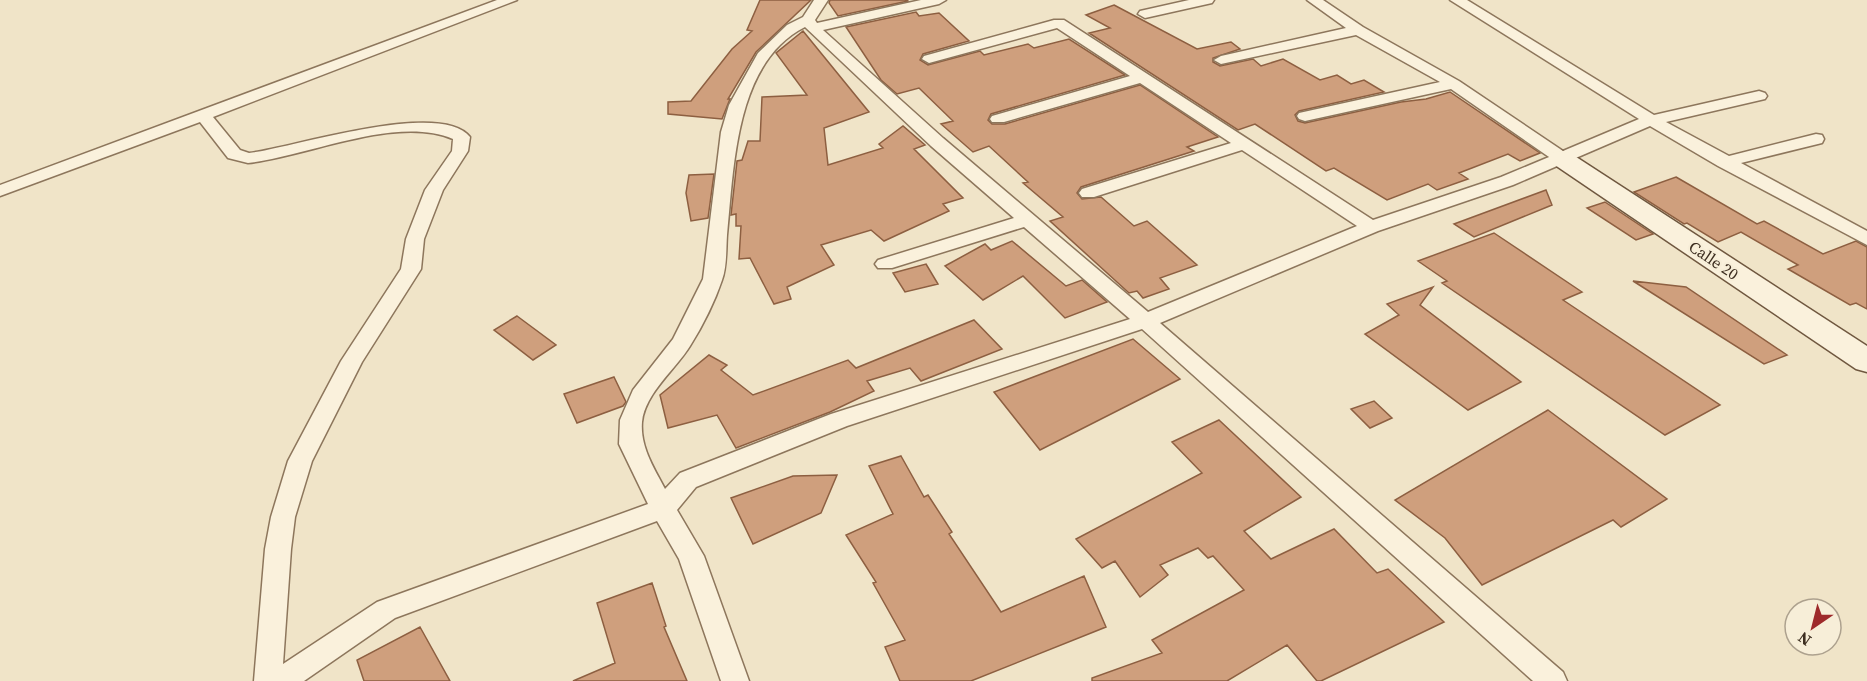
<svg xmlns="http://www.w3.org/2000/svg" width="1867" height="681" viewBox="0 0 1867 681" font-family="'Source Serif 4',serif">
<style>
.building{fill:#cf9f7d;stroke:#8d5f41;stroke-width:1.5}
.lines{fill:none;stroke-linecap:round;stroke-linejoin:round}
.street-casing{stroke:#8d765c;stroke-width:3}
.secondary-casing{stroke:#6f573f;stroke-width:3}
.street{fill:#faf1dc;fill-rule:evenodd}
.secondary{fill:#faf1dc;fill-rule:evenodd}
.labels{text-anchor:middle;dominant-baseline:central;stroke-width:4.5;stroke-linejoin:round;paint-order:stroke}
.street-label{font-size:16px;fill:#3d2e20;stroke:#f7eed8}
</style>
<rect width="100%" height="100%" fill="#f0e4c8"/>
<!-- building -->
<path class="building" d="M760,0H811L756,52L728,99H730L722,119L668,114V102L691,101L732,49L752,31L747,30Z
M830,0H907L908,1L838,16L829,3Z
M1114,5L1197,49L1231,42L1240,49L1213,58V62L1220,66L1253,59L1261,66L1283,59L1320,80L1337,75L1351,84L1364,80L1384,92L1299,111L1295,115L1298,121L1305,123L1401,102L1426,99L1450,92L1540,153L1520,161L1508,154L1459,173L1468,179L1437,190L1428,184L1387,200L1334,168L1326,171L1255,124L1238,130L1089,33L1110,28L1086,15Z
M916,12L919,16L939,13L969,41L923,54L920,60L928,65L980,51L984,55L1028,44L1034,48L1069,39L1125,75L991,114L988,120L992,124H1005L1140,85L1218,137L1187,147L1194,151L1081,187L1077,193L1082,199L1101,197L1134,226L1147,221L1197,265L1160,278L1169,289L1143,298L1137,291L1129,293L1050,221L1063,217L1023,183L1028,182L989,146L973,152L941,124L953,121L919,88L897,94L881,80L846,27Z
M803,31L869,112L824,128L828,165L883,148L879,144L903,126L925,145L914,149L963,198L943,204L949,211L884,241L871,230L821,245L834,265L787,287L791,299L774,304L750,258L739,259L741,226H736V214L731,215L737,161L742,160L748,141H760L762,97L807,95L776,53Z
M714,174L708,218L691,221L686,193L689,175Z
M1676,177L1757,224L1764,221L1823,254L1856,241L1867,247V309L1856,303L1850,305L1788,269L1798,265L1741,232L1718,242L1687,223L1684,224L1634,192Z
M1546,190L1552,205L1474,237L1454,224Z
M1605,202L1653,234L1636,240L1587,208Z
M1494,233L1582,292L1563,300L1720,405L1665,435L1442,283L1447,281L1418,261Z
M1012,241L1066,286L1082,280L1107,302L1065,318L1023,276L983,300L945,266L985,244L991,250Z
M926,264L938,284L905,292L893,273Z
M1633,281L1686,287L1787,355L1764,364Z
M1433,287L1420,305L1521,382L1468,410L1365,334L1399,315L1387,304Z
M517,316L556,345L533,360L494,330Z
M974,320L1002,349L921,381L910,368L867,381L874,391L830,412L736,448L717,415L668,428L660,395L709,355L727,365L721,370L753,395L848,360L856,368Z
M1133,339L1180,379L1040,450L994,392Z
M614,377L626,402L623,406L577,423L564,394Z
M1374,401L1392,418L1370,428L1351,409Z
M1548,410L1667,499L1621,527L1613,520L1482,585L1445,538L1395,500Z
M1219,420L1301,497L1244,531L1271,559L1334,529L1377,573L1388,569L1444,622L1321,681H1317L1287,645L1227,681H1092V678L1162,653L1152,640L1244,590L1213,556L1208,558L1198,548L1160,565L1168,575L1140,597L1115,561L1102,568L1076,539L1202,473L1172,442Z
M901,456L924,497L928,495L952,532L949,534L1001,612L1084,576L1106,627L971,681H900L885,647L905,640L873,583L876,582L846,535L893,514L869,466Z
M837,475L821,513L753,544L731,498L793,476Z
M652,583L666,626L664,627L687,681H573L615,663L597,603Z
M420,627L450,681H364L357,660Z"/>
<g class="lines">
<defs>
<path id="street" d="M497,0H517L213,117L240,150L249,153C292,148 441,99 470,137L468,151L443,190L424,239L421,269L362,362L312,461L295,517L291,549L283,664L377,602L648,504L619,444L620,420L633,390L673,339L703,279L721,132L729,105L758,53L787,25L803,17L814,0H828L815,20L817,23L921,0H946L939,4L823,30L943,138L1148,312L1357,226L1242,150L1094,197H1082L1079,193L1082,189L1231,143L1140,83L1004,122H992L990,119L992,116L1130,76L1057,28L929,63L922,59L924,56L1054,20H1064L1373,220L1501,177L1549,157L1451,89L1305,121L1299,119L1297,116L1299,113L1440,82L1356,35L1221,64L1214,60L1221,56L1346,28L1307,0H1323L1363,27L1459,81L1563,151L1639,119L1450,0H1467L1654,115L1759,91L1765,93L1767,96L1765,99L1666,122L1729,156L1816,134L1822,135L1824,139L1822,143L1741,163L1867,231V245L1718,166L1650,126L1513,185L1378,231L1160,323L1563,672L1567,681H1533L1142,329L847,426L696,487L677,510L704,556L749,681H721L679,559L657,521L395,618L304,681H254L265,549L271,517L288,461L341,361L401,269L406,239L425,190L452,151L453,139C396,115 309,156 248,163L228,158L200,122L0,196V185ZM805,27L931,146L1014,218L878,260L875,264L878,268H892L1024,227L1130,319L831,414L680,473L665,489C654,468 640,447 642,422C645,393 676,369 690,346C702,327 715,301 722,280C727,267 726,249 727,235C734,167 735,62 805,27Z
M1189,0H1214L1212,3L1145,18L1138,14L1140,11Z"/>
<path id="secondary" d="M1561,151L1570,153L1867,346V372L1856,369L1552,163L1549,158L1552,153Z"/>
</defs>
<!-- street casing -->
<use href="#street" class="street-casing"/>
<!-- secondary casing -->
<use href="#secondary" class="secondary-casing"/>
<!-- street -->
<use href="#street" class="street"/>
<!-- secondary -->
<use href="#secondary" class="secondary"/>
</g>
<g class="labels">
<!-- street labels -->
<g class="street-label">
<text transform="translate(1714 260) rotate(34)">Calle 20</text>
</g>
</g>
<!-- north arrow -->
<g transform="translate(1813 627) rotate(215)"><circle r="28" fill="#f7eed8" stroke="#ada18e" stroke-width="1.5"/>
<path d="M0-4.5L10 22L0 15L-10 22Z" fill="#9e2a2b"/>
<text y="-9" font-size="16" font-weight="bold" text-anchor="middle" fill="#3d2e20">N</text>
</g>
</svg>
